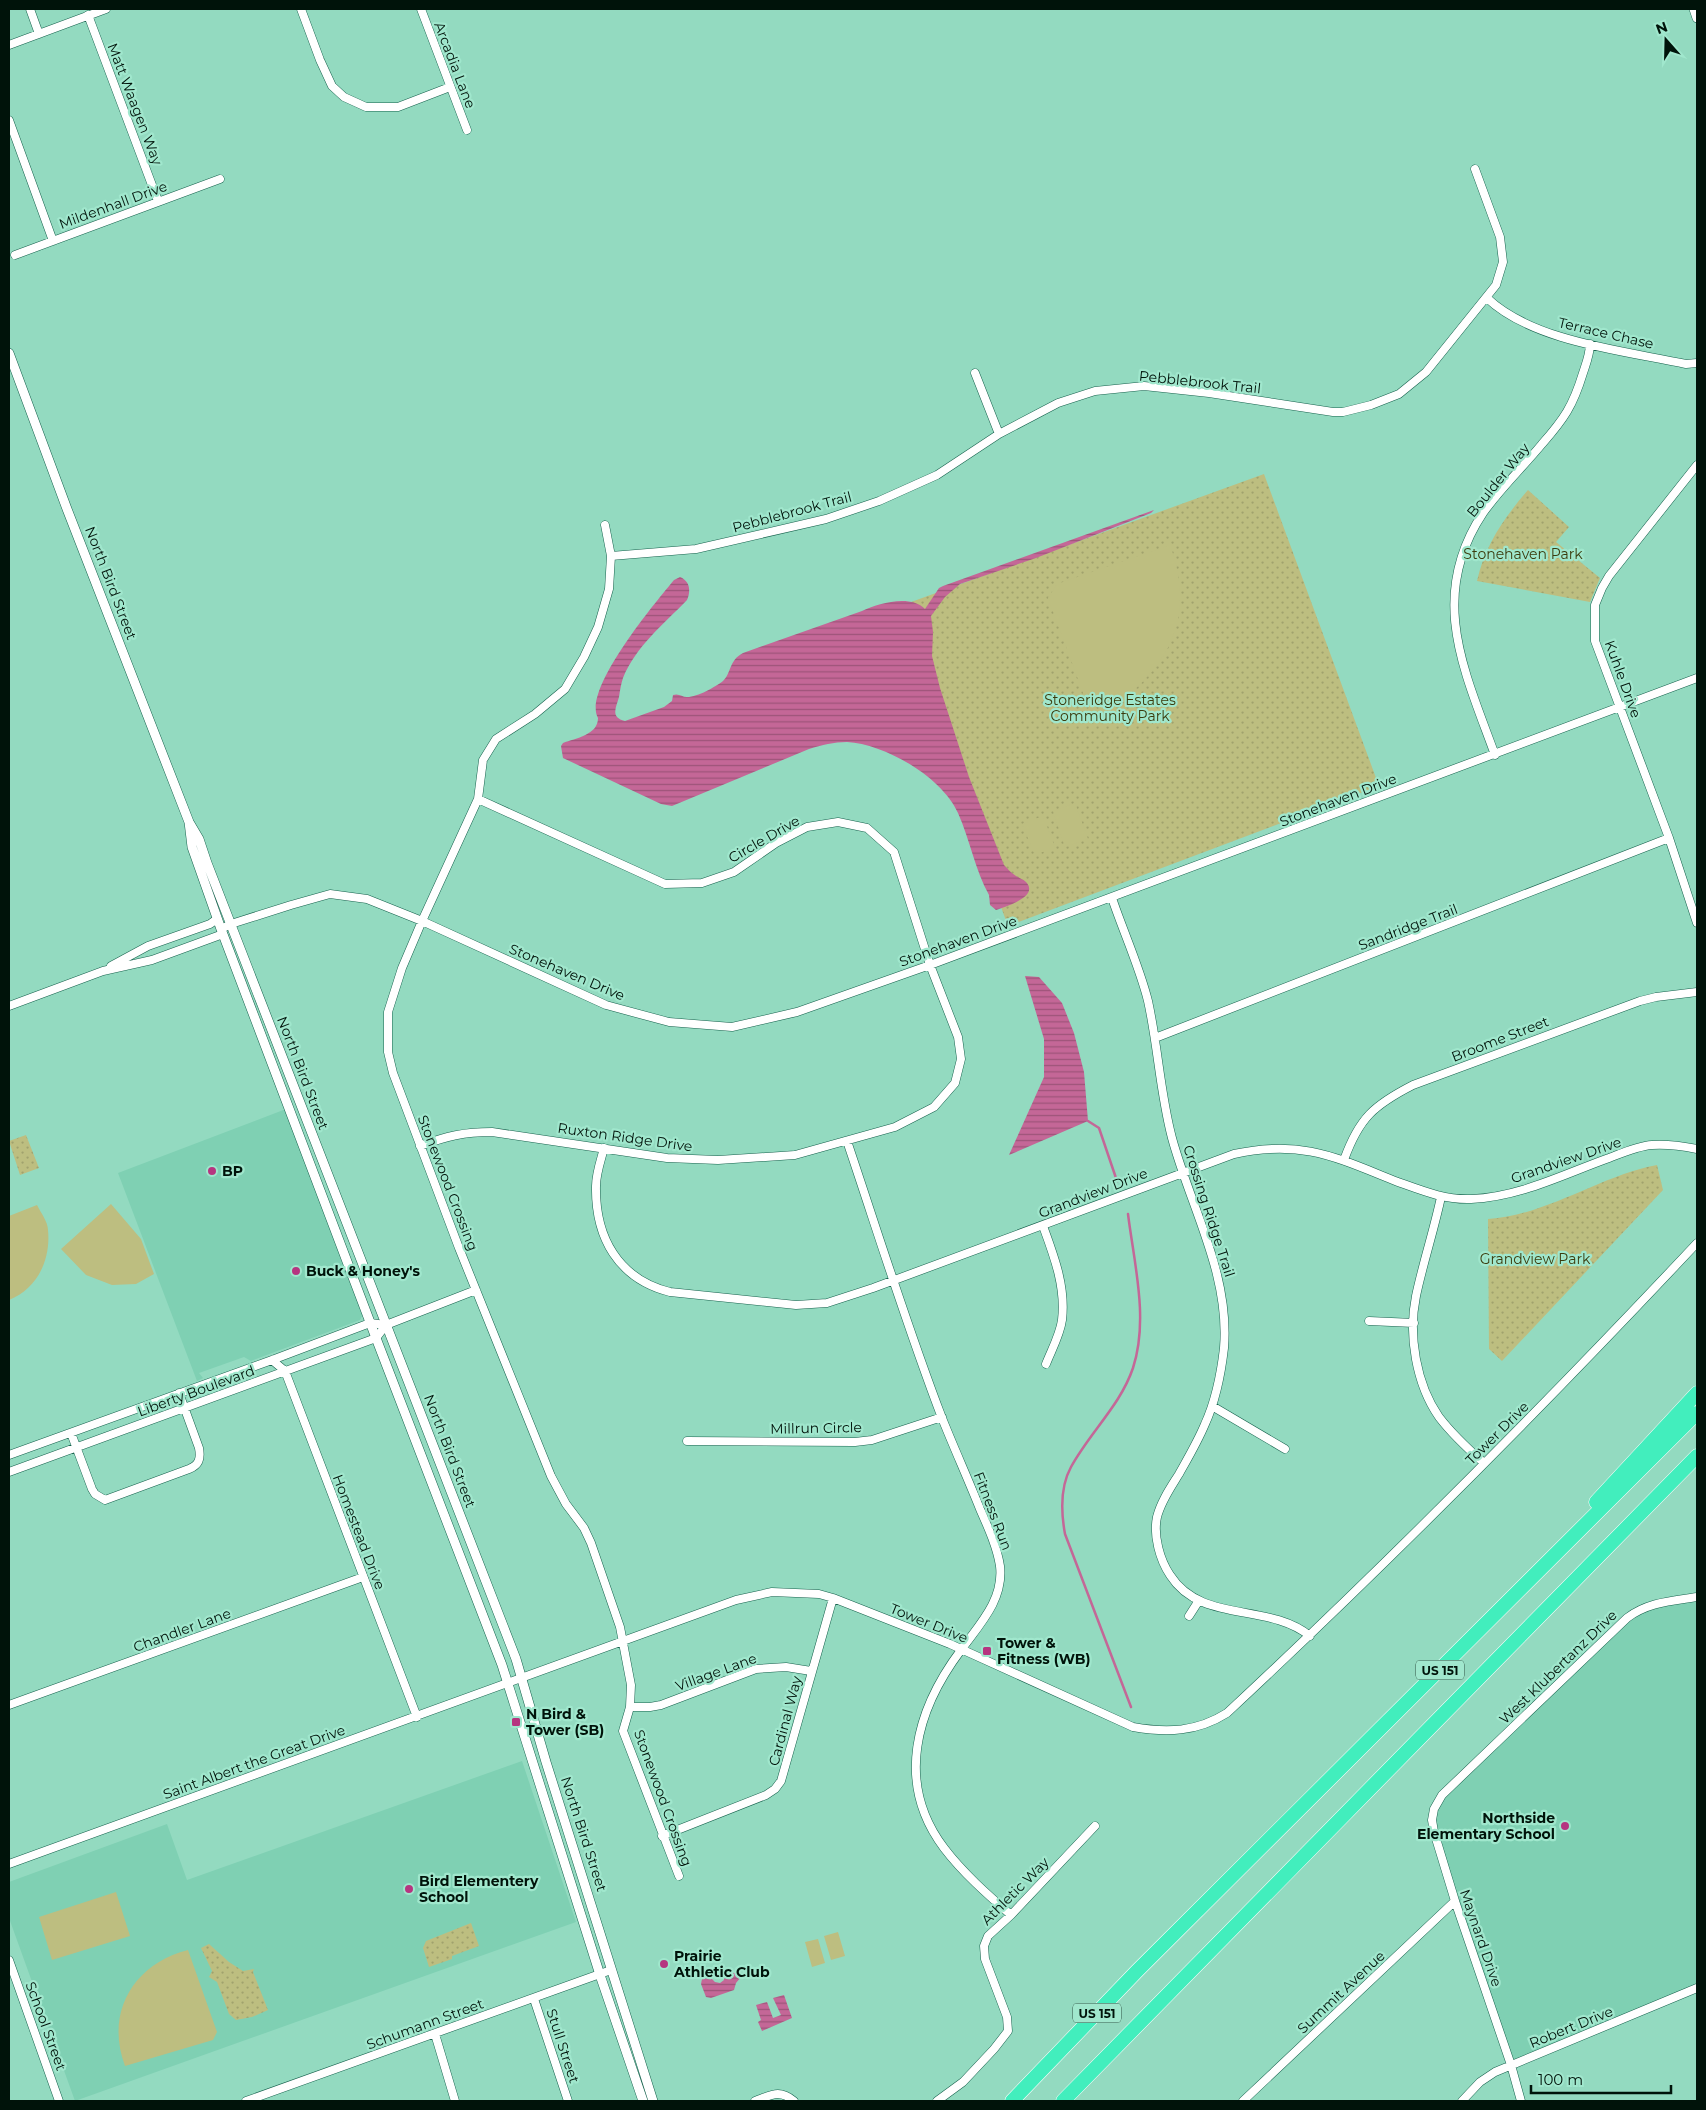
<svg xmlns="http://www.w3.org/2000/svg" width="1706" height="2110" viewBox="0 0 1706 2110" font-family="Montserrat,sans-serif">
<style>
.built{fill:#7fd0b3}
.park{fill:url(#park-dots)}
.garden{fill:#bdbe80}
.water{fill:url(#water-rules)}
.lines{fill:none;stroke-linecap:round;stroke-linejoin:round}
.stream{stroke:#c46797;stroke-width:2.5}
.minor-casing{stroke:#16624d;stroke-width:9}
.tertiary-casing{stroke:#16624d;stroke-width:10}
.motorway-casing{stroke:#fff;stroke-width:15}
.minor{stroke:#fff;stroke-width:8}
.tertiary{stroke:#fff;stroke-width:9}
.motorway{stroke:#42eebd;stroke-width:14}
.poi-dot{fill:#b63580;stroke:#a0e7cd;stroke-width:2}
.labels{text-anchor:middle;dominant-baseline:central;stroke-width:4.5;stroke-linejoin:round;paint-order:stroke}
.shield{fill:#a0e7cd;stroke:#305344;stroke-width:1}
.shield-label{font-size:12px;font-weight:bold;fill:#00130a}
.street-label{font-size:14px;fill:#00130a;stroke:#a0e7cd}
.park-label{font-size:14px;fill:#3b3b0d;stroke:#a0e7cd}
.poi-label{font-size:14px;font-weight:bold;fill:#00130a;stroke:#a0e7cd;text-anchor:start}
</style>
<defs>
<pattern id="park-dots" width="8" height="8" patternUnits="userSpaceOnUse" patternTransform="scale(1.25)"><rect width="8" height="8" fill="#bdbe80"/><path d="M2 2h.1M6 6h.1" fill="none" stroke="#a1a26d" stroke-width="1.8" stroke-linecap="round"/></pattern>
<pattern id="water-rules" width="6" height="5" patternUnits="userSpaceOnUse" patternTransform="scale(1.25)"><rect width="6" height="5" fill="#c46797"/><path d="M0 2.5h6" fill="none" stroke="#9d5479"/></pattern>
</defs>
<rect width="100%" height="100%" fill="#93dac0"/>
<!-- built -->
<path class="built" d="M286,1109L363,1312L362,1316L360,1320L251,1361L244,1357L199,1373L203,1378L197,1381L118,1173Z
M1697,1597V1988L1511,2065L1434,1832L1437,1801L1635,1612Z
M522,1761L576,1922L75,2101L9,1918V1882L167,1824L187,1880Z"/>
<!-- park -->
<path class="park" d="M1264,474L1379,786L1008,926L924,698L732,667Z
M1528,490L1569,527L1556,542L1600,578L1590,602L1477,581C1485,545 1504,518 1528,490Z
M26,1135L39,1168L20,1175L9,1141Z
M1657,1165L1663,1190L1502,1361L1489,1349L1488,1219C1548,1215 1599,1176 1657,1165Z
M471,1923L479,1946L452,1956V1959L429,1967L423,1948L426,1941Z
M209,1944L229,1962L243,1971L254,1969L253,1972L268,2010L252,2017L236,2020L229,2014L217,1982L209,1977L212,1971L201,1948Z"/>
<!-- garden -->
<path class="garden" d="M1170,545C1188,595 1183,640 1145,679C1137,688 1126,698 1115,702C1107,705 1098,707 1089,709L1048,598L1057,584Z
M1075,803L1088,839L1065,847L1053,811Z
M1043,816L1055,847L1035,855L1022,824Z
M111,1204L141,1239L154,1274L136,1284L112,1285L86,1275L61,1249Z
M37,1205C41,1213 48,1222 48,1230C51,1260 37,1289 9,1300V1216Z
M116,1892L130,1936L52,1960L39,1917Z
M838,1932L845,1956L831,1960L824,1936Z
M818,1939L825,1963L812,1967L805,1942Z
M188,1950L217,2032L213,2040L125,2066C105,2013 133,1964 188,1950Z"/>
<!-- water -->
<path class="water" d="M1154,510L1151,513L1036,558L960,584L945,597L931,616L933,632L932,656L940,688L969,777L1004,865C1008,869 1011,873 1016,876C1019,878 1023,879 1026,882C1040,897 1004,907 996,910L990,905L989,895C975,870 970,840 958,813C942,777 885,744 847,742C834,742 822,745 809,749L672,806L661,804L563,758L561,746L563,743C576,738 598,735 598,718C582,690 655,603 674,580L680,577C690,581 691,591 687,600C664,624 636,646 623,678C621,684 620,690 619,697C616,708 610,717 625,721L664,707L672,701L673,695C679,693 682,697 687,697C698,697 715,687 723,681C731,674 729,660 743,653L862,611C878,603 911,594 925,609L939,588L943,586Z
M1025,976L1039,977L1062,1003L1074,1033L1084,1072L1088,1121L1009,1155L1044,1077V1039Z
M726,1972L735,1973L741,1977L736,1983L734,1990L711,1998L706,1997L701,1984L702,1979L709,1976L715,1982L720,1983L724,1980V1973Z
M784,1995L792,2018L762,2031L758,2022L761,2020L756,2005L767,2002L773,2018L781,2015L773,1998Z"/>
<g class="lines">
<!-- stream -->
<path class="stream" d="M1088,1121L1099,1128L1117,1181
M1128,1214C1134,1263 1149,1319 1133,1368C1120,1406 1090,1432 1071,1467C1060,1487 1061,1512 1065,1534L1131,1707"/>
<defs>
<path id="minor" d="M30,9L39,34
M301,9L320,60L332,86L344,97L366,107H398L450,87
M421,9L467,130
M88,15L158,201
M9,45L106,9
M9,120L53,241
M15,255L220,179
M1487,298C1533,342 1626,351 1686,364L1697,363
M975,373L999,434
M1697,465L1609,576L1602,588L1595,605V641L1669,838L1697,923
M605,525L611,556L609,589L598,627L584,657L565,689L535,714L496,739L483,760L478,799L422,921L402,968L388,1012V1052L393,1073L459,1248L551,1476L566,1504L584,1528L591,1543L620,1627L631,1685L630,1707L623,1731L679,1876
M611,556L696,549L826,519L879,501L937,475L999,434L1058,403L1095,391L1144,386L1209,393L1333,412H1343L1371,405L1399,394L1426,372L1496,285L1503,262L1500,237L1475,169
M1495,755C1465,672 1427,597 1483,513C1500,489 1523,467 1542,444C1564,419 1573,406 1583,373C1586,364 1590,354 1590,344
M1112,898C1123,931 1140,968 1148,1001C1158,1046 1160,1093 1172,1138C1191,1208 1230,1274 1224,1348C1221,1374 1216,1400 1205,1424C1198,1441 1188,1458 1179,1474C1171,1487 1161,1501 1157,1517C1153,1536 1160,1560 1170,1575C1201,1624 1268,1602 1310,1636
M221,929L231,924L291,905L330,894L367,899L422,921L606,1005L669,1022L732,1027L797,1012L930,965L1697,678
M111,966L148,946L210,924L217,919
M9,1006L103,971L152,960L223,934
M1155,1038L1669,838
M847,1141C878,1233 907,1327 942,1418C954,1448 968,1479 980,1509C988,1527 997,1547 1000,1566C1004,1600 979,1625 961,1650C916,1710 895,1783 944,1848C963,1873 988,1895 1011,1915
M420,1146C447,1136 464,1132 492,1132L667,1158L718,1160L795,1155L895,1127L934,1107L955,1083L961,1059L958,1037L930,965L894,852L867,828L838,822L807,827L776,843L734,872L702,883L665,884L478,799
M604,1148C601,1160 596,1173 596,1186C595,1237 618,1279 670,1292L796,1305L827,1303L873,1288L1234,1154C1303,1139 1337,1158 1398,1182C1423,1191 1445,1200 1471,1199C1520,1197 1564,1174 1609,1158C1622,1153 1638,1146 1652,1145C1667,1144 1682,1146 1697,1149
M1344,1160C1359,1118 1374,1105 1413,1085L1640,1001L1656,997L1697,992
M1441,1197C1434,1230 1423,1263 1416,1296C1408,1335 1416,1384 1439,1417C1452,1434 1468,1449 1484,1463
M1043,1226C1054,1256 1066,1287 1062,1320C1060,1335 1051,1351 1046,1364
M1369,1321L1414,1323
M386,1325L476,1290
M272,1360L285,1371L417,1717
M1212,1406L1285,1449
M71,1433L92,1489L95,1494L105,1500L189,1469C199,1465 201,1459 199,1448L179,1393
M687,1441L855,1442L872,1440L942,1417
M9,1455L272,1360L370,1323L386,1325L376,1338L9,1472
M1189,1616L1198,1602
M9,1705L363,1577
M630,1707H650L661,1705L756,1669L786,1667L811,1671
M662,1836L766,1795L775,1789L781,1781L833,1598
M9,1864L736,1600L772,1592L819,1594L833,1598L950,1644L1133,1727C1167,1733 1197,1732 1227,1713C1389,1562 1545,1405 1697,1243
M9,1960L59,2101
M534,1999L568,2101
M435,2034L455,2101
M246,2101L611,1970
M755,2101C772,2095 779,2089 794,2101
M937,2101L963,2082L994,2049L1008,2031L1007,2017L985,1959L984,1946L988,1936L1011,1915L1095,1826
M1243,2101L1455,1901
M1462,2101L1480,2082L1495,2072L1697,1988
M1521,2101L1511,2065L1455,1901L1434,1832L1432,1820L1434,1809L1442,1795L1627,1618C1648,1602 1672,1601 1697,1597"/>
<path id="tertiary" d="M1694,9L1697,18
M9,353L67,509L189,822L199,839L207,863L516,1659L546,1762L653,2101
M189,822L192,847L221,929L376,1338L502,1665L600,1975L643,2101"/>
<path id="motorway" d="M1596,1502L1697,1393
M1012,2101L1137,1971L1697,1413
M1063,2101L1697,1456"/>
</defs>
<!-- minor casing -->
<use href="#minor" class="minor-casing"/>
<!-- tertiary casing -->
<use href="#tertiary" class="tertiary-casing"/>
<!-- motorway casing -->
<use href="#motorway" class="motorway-casing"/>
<!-- minor -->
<use href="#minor" class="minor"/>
<!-- tertiary -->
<use href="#tertiary" class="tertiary"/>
<!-- motorway -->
<use href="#motorway" class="motorway"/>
</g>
<!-- markers -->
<g class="poi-dot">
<circle cx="212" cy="1171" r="5"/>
<circle cx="296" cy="1271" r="5"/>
<rect x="982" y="1646" width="10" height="10" rx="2.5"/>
<rect x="511" y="1717" width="10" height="10" rx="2.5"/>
<circle cx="1565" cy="1826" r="5"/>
<circle cx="409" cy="1889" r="5"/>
<circle cx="664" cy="1964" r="5"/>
</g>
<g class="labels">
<!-- shield labels -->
<g class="shield">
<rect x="1416" y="1660.5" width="48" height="19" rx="4"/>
<rect x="1073" y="2003.5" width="48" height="19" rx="4"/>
</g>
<g class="shield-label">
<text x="1440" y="1670">US 151</text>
<text x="1097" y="2013">US 151</text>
</g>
<!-- street labels -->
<g class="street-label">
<text transform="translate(455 65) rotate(69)">Arcadia Lane</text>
<text transform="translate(135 104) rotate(69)">Matt Waagen Way</text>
<text transform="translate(113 205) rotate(-20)">Mildenhall Drive</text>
<text transform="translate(1606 333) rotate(13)">Terrace Chase</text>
<text transform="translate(1200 382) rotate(6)">Pebblebrook Trail</text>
<text transform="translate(1498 480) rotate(-51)">Boulder Way</text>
<text transform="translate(792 512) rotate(-15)">Pebblebrook Trail</text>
<text transform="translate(111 583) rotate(69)">North Bird Street</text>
<text transform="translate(1623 679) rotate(70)">Kuhle Drive</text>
<text transform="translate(1338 800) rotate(-21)">Stonehaven Drive</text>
<text transform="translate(764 839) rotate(-30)">Circle Drive</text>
<text transform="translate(1408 927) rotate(-21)">Sandridge Trail</text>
<text transform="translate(958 941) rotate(-20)">Stonehaven Drive</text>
<text transform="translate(567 972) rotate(23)">Stonehaven Drive</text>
<text transform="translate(1500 1039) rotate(-21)">Broome Street</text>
<text transform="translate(303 1073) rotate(69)">North Bird Street</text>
<text transform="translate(625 1137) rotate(8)">Ruxton Ridge Drive</text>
<text transform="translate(1566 1160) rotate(-19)">Grandview Drive</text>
<text transform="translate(448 1183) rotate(69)">Stonewood Crossing</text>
<text transform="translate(1093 1193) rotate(-21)">Grandview Drive</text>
<text transform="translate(1209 1211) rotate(72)">Crossing Ridge Trail</text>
<text transform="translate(196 1391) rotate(-20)">Liberty Boulevard</text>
<text transform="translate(816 1428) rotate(-1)">Millrun Circle</text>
<text transform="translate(1497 1433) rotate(-45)">Tower Drive</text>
<text transform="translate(450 1451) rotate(69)">North Bird Street</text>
<text transform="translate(993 1511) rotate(69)">Fitness Run</text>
<text transform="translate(359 1532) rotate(69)">Homestead Drive</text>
<text transform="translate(929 1623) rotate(22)">Tower Drive</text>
<text transform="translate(182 1630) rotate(-20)">Chandler Lane</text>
<text transform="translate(1558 1667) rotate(-44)">West Klubertanz Drive</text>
<text transform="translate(716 1672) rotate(-20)">Village Lane</text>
<text transform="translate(785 1721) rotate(-75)">Cardinal Way</text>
<text transform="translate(254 1762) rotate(-20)">Saint Albert the Great Drive</text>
<text transform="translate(663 1798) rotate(70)">Stonewood Crossing</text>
<text transform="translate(584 1834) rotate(72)">North Bird Street</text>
<text transform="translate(1015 1891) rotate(-45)">Athletic Way</text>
<text transform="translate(1481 1938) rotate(71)">Maynard Drive</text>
<text transform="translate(1341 1992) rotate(-43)">Summit Avenue</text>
<text transform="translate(425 2024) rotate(-20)">Schumann Street</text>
<text transform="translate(46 2026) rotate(70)">School Street</text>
<text transform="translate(1571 2027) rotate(-22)">Robert Drive</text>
<text transform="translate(563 2046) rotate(72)">Stull Street</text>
</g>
<!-- park labels -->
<g class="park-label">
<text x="1523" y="554">Stonehaven Park</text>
<text x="1110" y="700">Stoneridge Estates<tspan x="1110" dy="16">Community Park</tspan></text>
<text x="1535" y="1259">Grandview Park</text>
</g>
<!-- poi labels -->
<g class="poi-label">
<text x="222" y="1171">BP</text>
<text x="306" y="1271">Buck &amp; Honey's</text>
<text x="997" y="1643">Tower &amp;<tspan x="997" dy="16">Fitness (WB)</tspan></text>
<text x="526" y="1714">N Bird &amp;<tspan x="526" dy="16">Tower (SB)</tspan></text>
<text x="1555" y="1818" text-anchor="end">Northside<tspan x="1555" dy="16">Elementary School</tspan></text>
<text x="419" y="1881">Bird Elementery<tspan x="419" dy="16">School</tspan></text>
<text x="674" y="1956">Prairie<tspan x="674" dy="16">Athletic Club</tspan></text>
</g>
</g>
<!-- border -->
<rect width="1706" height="2110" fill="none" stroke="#00130a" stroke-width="20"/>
<!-- north arrow -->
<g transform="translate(1666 40) rotate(340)" stroke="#a0e7cd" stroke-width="4" paint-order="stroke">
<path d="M0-4L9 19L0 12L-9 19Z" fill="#00130a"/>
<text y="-8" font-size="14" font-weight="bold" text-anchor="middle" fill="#00130a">N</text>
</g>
<!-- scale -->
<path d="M1531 2085v8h140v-8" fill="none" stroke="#00130a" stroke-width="2.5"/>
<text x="1538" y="2085" font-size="15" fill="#00130a" stroke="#a0e7cd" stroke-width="4" paint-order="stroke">100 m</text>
</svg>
